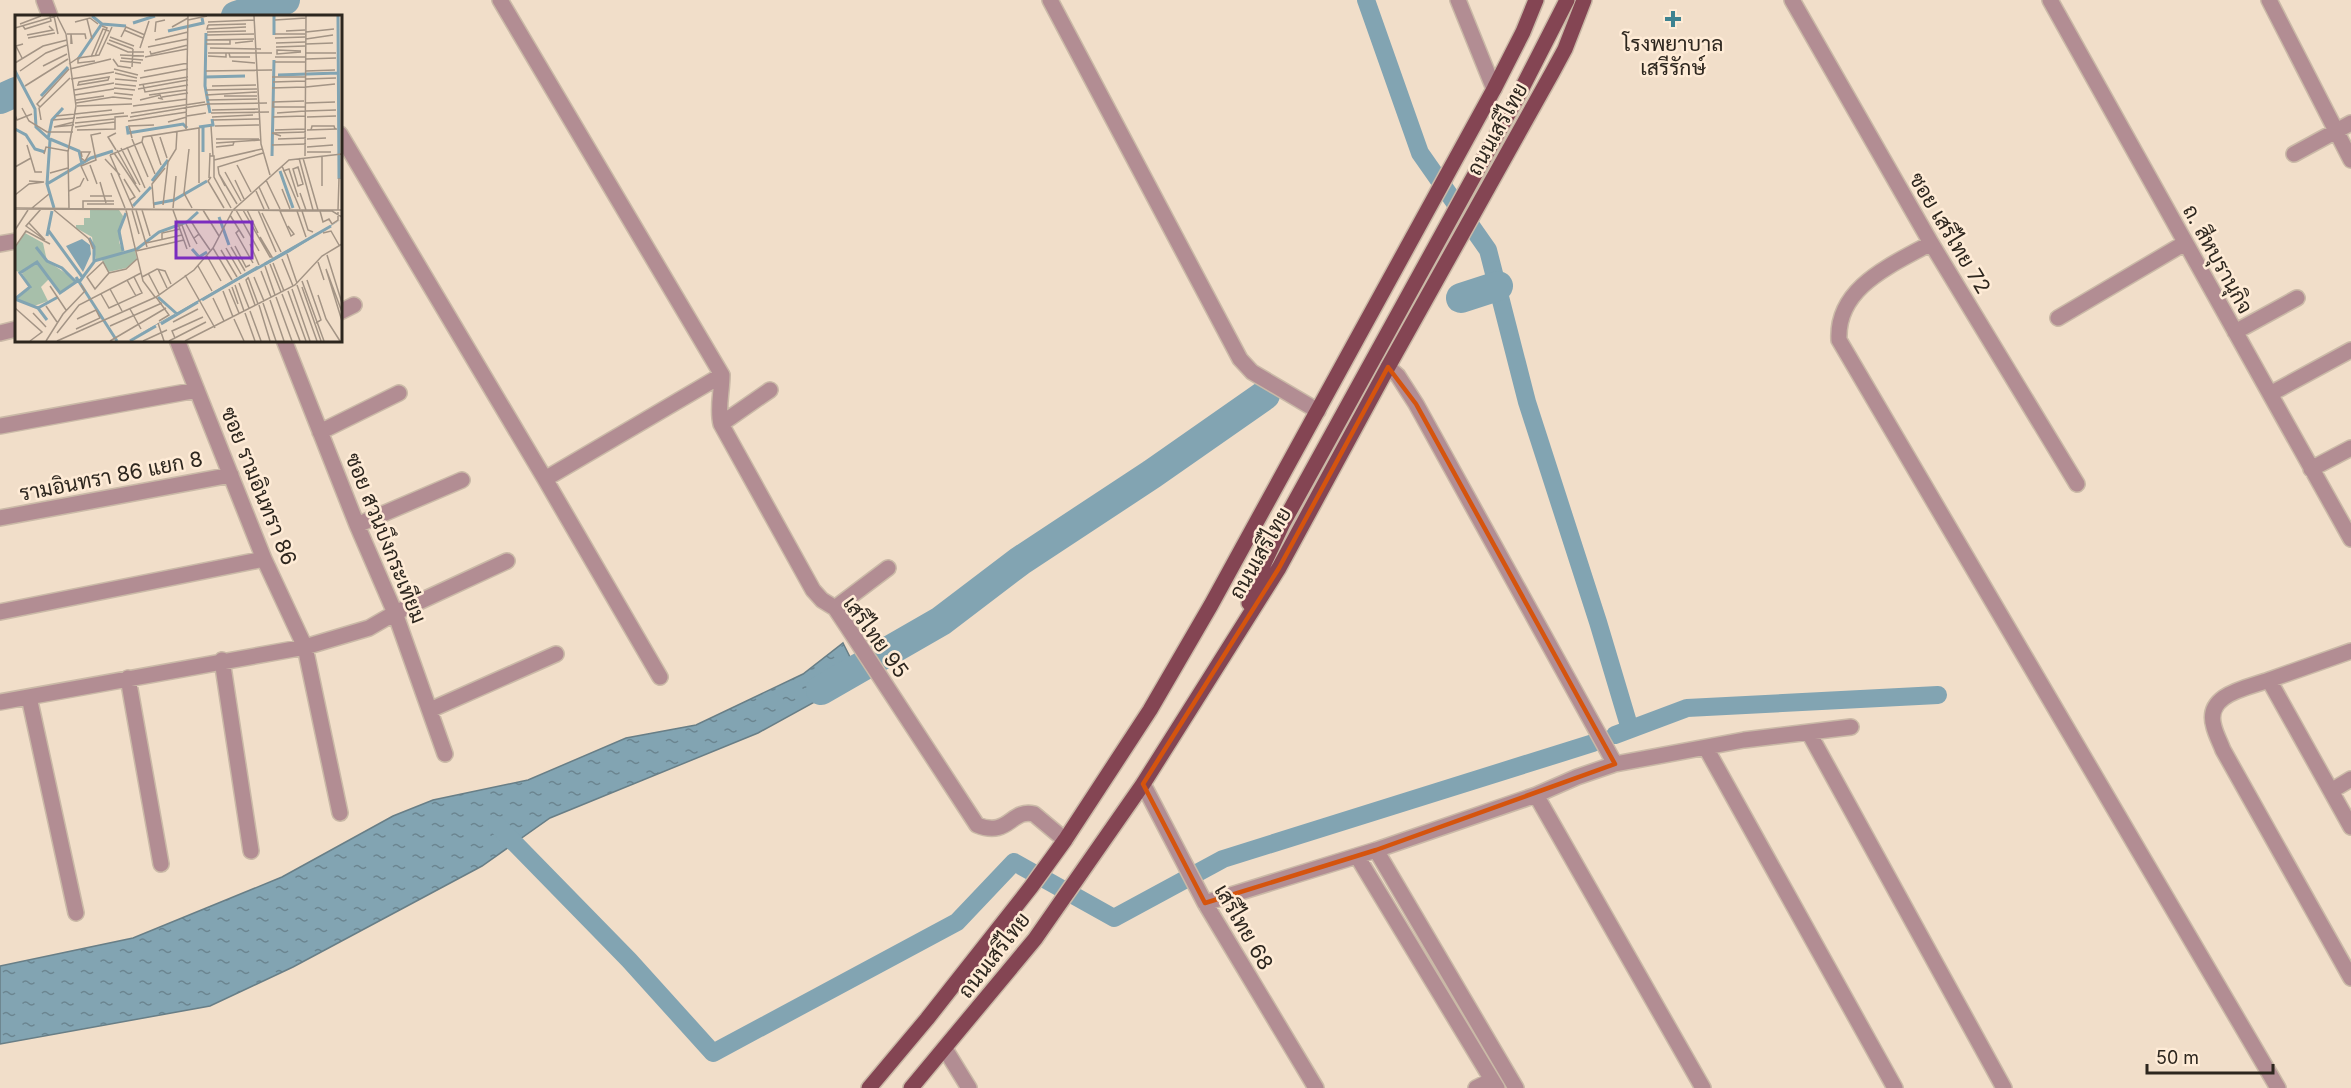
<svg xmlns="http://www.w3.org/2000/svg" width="2351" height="1088" viewBox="0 0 2351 1088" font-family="Inter,Sarabun,sans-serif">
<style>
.water{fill:url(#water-ripples);stroke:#687e86;stroke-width:1.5}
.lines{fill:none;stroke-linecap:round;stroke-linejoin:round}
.canal{stroke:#82a4b2;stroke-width:18}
.river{stroke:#82a4b2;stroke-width:30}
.minor-casing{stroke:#cab9a7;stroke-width:18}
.major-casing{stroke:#cab9a7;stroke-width:18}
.minor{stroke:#b28d93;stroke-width:15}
.major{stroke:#844553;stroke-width:15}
.marked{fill:none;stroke:#d5540e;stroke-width:4.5;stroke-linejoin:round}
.poi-dot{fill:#3d8290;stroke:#feebd6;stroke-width:2}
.labels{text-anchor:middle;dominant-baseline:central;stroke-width:5;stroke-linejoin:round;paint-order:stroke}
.poi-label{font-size:21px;fill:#2d261e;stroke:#feebd6}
.street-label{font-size:21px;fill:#2d261e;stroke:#feebd6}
.inset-river{fill:none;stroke:#82a4b2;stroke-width:3}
.inset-road{fill:none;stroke:#a39485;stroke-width:1.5}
.view{fill:#7b2cbf;fill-opacity:0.15;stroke:#7b2cbf;stroke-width:3}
.inset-edge{fill:none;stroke:#2d261e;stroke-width:3}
</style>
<defs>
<pattern id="water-ripples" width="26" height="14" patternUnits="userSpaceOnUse" patternTransform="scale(1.5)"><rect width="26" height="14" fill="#82a4b2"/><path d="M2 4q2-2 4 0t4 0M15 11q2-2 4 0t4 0" fill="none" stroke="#6b8590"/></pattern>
</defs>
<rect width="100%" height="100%" fill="#f1dec9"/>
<!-- water -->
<path class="water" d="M843,643L860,677L758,733L550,818L482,866L293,967L210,1006L0,1044V966L133,938L282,877L393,816L433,800L528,780L626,738L696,725L803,674Z"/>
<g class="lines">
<!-- canal -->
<path class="canal" d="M1366,0L1420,153L1488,250L1527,402L1598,622L1630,729
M1615,735L1687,708L1938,695
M497,825L629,960L713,1053L957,922L1014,862L1114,918L1223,859L1593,743"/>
<!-- river -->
<path class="river" d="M236,16L285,0
M0,99L16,92
M1461,298L1498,286
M821,690L941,621L1020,561L1152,474L1265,395"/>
<defs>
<path id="minor" d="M44,0L50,16
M500,0L722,375L545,479
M1050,0L1240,359L1252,372L1318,411
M1458,0L1494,89
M1792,0L1931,243L2077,484
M2050,0L2351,539
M2269,0L2351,160
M340,134L545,479L660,677
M2294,154L2351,123
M1931,243C1892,265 1836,287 1839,340L2278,1088
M0,244L16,241
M340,312L354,305
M2058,318L2185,243
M2235,332L2297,298
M0,333L16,329
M177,340L264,559L305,647L340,813
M284,340L357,525L395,613L445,754
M1388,367L1398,376L1416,404L1615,764
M722,375C722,392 717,408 721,424L813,590L822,600L835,608L847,626L977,825C1009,838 1011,808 1034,814L1065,840
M2270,394L2351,350
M721,424L770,390
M0,426L197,390
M320,432L399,393
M2311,469L2351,448
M0,518L231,475
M357,525L462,480
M835,608L888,568
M0,612L264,559
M2351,651L2269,680L2351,827
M222,660L251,851
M128,678L161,864
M2269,680C2247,688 2204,694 2214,727C2216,735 2220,742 2223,750L2351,978
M29,697L76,913
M0,702L305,647L369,628L395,613L507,561
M430,710L556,654
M1809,733L2004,1088
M1706,748L1895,1088
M1143,784L1205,903L1316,1088
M2331,791L2351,779
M1536,795L1703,1088
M1376,850L1516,1088
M1357,856L1497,1088
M1205,903L1376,850L1536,795L1577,777L1615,764L1744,740L1851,727
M945,1049L969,1088
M1476,1088L1492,1080"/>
<path id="major" d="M1249,603L1259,574L1282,525L1517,98L1567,0
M869,1088L927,1019L1031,887L1065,840L1150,710L1211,605L1494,89L1523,32L1536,0
M911,1088L1035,939L1143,784L1196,700L1279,568L1388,367L1552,73L1565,49L1584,0"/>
</defs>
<!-- minor casing -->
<use href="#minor" class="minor-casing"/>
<!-- major casing -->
<use href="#major" class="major-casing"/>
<!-- minor -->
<use href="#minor" class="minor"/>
<!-- major -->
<use href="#major" class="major"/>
</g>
<!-- marked area -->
<path class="marked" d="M1388,367L1416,404L1615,764L1376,850L1205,903L1143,784L1279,568Z"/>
<!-- markers -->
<path class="poi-dot" d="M1670 10h6v6h6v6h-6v6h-6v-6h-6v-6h6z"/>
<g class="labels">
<!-- poi labels -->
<g class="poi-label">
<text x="1673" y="43">โรงพยาบาล<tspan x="1673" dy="24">เสรีรักษ์</tspan></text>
</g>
<!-- street labels -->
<g class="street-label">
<text transform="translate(1497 129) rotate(-61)">ถนนเสรีไทย</text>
<text transform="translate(1950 233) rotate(59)">ซอย เสรีไทย 72</text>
<text transform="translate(2218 259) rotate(61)">ถ. สีหบุรานุกิจ</text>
<text transform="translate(111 476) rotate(-11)">รามอินทรา 86 แยก 8</text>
<text transform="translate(259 486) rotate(68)">ซอย รามอินทรา 86</text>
<text transform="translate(386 538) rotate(68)">ซอย สวนบึงกระเทียม</text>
<text transform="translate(1260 553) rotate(-60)">ถนนเสรีไทย</text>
<text transform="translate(876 637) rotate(54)">เสรีไทย 95</text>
<text transform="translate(1244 927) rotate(60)">เสรีไทย 68</text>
<text transform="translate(994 955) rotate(-52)">ถนนเสรีไทย</text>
</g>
</g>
<!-- overview -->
<g transform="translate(15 15)">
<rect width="327" height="327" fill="#f1dec9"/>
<path d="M75,195H104L108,201L104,227L108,237L120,236L122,244L111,253L93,257L87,245H81L77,222L61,213V210H69V203H75ZM23,248L34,264L26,272L33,286L19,291L0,283L16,273L7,258Z" fill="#a7bfaa"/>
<path d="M10,218L28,228L32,246L61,265L50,276L44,277L23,249L7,258L1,256L0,232Z" fill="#a7bfaa"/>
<path d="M327,204L275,237L112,326L215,267ZM67,224L75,230L76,239L68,257L51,231Z" fill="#82a4b2"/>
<path class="inset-river" d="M77,1L87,9L111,11M323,1L324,164M118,8L140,1M153,16L188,8L187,3M191,18L190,71L195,98M259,20V1M63,44L86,10M0,56L20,94L21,112L35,125L32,169M263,60L323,58M190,62L230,61M26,81L53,52M112,111L113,118L168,109L172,113M184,112L198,110L197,104M0,114L11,120L20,134L30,137M33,124L37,105L48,93M35,124L64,136L67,149M188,137V111M257,141L259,45M265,156L278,193M137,166L153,145M138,189L159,185L192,166M118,191L136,172M39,193L32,169L76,143L98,136M204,202L214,230M33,215L68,263M32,221L37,196M177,234L184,242L192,237M108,236L104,216L111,198M79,246L122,234L144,217L172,207L183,197M250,249L316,211M61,262L102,326M65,266L79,247V232L74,223M143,282L162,299M0,284L15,272L5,258L22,247L45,278L61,267L47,253L32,246L21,232M0,284L23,293L32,305M187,285L243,252M23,293L43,282M146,309L183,287M115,326L141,311"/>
<path class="inset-road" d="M39,1L43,19M42,1L51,19L61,91L53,137L54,193M239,1L246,129L255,160M72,4L77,24M173,5L192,1M260,5L291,3M60,7L75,3L83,9M193,7L239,5M5,9L26,1M193,10L192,14L231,12M193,10L231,9M8,11L10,14L36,6L35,1M157,12L173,3M0,13L41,1M109,15L128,23M271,16L290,15M140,17L141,7L150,5M192,17L231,16M291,17L319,14M52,19H70L71,24M260,19H290M12,20L38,15L34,11M192,20L239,19M95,22L119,31M106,22L111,12L130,20M13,23L40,18M260,23L290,22M291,24L318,20M94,25L118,34M140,25L173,17M191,25L239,24M92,28L113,37H129M220,28L238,26M261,28L290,27M56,29V19L57,29M191,29H215V24M291,29L318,28M133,32L173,24M261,32L290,31M125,33L134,6M195,33L246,34M135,36L136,39L173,30M286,37L262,39V35L286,36M193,38H257M214,38L215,42H235M291,38H321M105,40L129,41M80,41L92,13L87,11M193,41L211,42V38M76,42L88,14L94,16M130,42L172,34M260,42H290M7,43L1,31L8,29M63,43V48L80,46M106,43L128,45M98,44L103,51L116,53M291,44L321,43M105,46L126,48M217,46L240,48M260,47H290M0,48L28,31L52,25M54,49L63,43L84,40L97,12M28,51L52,39M117,52L118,34M55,54L96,44M99,54L123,60M5,56L31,38L52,30M129,56L173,48M191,56L257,55M291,56L320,55M100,58L122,63M94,62L93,65L63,70L64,67ZM257,62H290M125,63L173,54M56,64L99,57M100,64L122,66M291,64L321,63M258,67L290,66M100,69L121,71M128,69L130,77L173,70M124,70L173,62M10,71L53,44M197,71L241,70M291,72L320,69M99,73L120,75M257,73L290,72M123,74L173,65M59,75L99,68M191,75L242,74M99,78L118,80M60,80L99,74M134,80L171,75M191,80L242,77M209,81H242M147,82L173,78M61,85L89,81M125,85L145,80L147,84L143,83M192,85L242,84M289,86L258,87V92H290M61,88L98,82L117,84M291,88L320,87M62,91L117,89M118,91L172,84M25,92L22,89L54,54M7,93L14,106L32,117H58M197,95L243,94M291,96L321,95M116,98L190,87M196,98L254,97M262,98L290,96M0,100L2,105L17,99M41,101L97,95M172,101L191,98M115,102L193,89L252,88M197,102L238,100M258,102L290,101M292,102L321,101M61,103L109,98M26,105L24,93L55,63M38,105L60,103M198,105L244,104M113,106L172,97M153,107L172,102M60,108L99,104M59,110L39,112L59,107M196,111L198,141M200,111L244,110M60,112L100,107M171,114L173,1M62,115L100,114V102L113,101M260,115L290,114M292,115L322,114M296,115L297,111H319L320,114M101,118L93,122L101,135M136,120L146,150M266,121L257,118L291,117M145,122L152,143M117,123L114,111L139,110M117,124L133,162M201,124H244M263,124L291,123M292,124L311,123M127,127L140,159M201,128L245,125M12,130L20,157H27M257,130L291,129M112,132L130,173M201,132L218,130L219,127M292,132L318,130M106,133L125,170M174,134L169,178L177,193M102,135L121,169M292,137H316M99,138L125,177M29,139L31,132L53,136M95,140L127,127L128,122L184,113V168M95,140L118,193M195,141H199V162L216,193M290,141L291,1M307,141V171M66,143L70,146L75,137H66L67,142M284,143L298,195M288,143L303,195M90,144L105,160M199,145L247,134M75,150L82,169M222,150L236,177M267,151L285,194M0,152L16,143M283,152L288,169L283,171L278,154ZM268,156L274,154L283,182M210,157L226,186M35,158L53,153M96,158L110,193M204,159L203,152L248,138M196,162L193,166L209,193M194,163L195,138M109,164L120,182L115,185M220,165L229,184M251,165L265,194M73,166L66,151L81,145L76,120L86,118M85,167L91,188M210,171L204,159L222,189M244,172L254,194M267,174L275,194M54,176L65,171L69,163M241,176L249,194M285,178L291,195M0,180L14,169L29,167L14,166M75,181H97M72,189H99M148,190L153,147L161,134L162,116M0,193L317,196L327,202M17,193L34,179M68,193V186H99M139,193L137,169L150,153M158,193L161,161M0,194L218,195L274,145L327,139M39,195L74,224L78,234M111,195L128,266L140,282M117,195L124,219M121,195L132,232M127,195L135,221M158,195L172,234M188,195L204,221M221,195L244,236M228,195L255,242H257L245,222M232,195L243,218M243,195L261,237M323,195L324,163M265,196L276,221L279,219L273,211M282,196L291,222M287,196L293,215L298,217M305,196L308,207L314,204L317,209L323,205V197M247,198L266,237M215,200L229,223M176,206L184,219L179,223M14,208L30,225L11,211L26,194M171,209L182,229M164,211L167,210L175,232M0,215L13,195M224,215L221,218L238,248M308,218L316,216L324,230M184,219L195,235M147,224V218L165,214M131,228L167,220M235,229L244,250M220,231L231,252L235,250M0,232L11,216L35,229M216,232L230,256M198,233L217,265M211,233L226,259M206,235L222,262M121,236L169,225M272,239L282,268M312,240L327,288M192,241L206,266M267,244L278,271M303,247L309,265M258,248L269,276M255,249L266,277M183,251L197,276M250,251L260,280M143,254L152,273M246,256L256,282M94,258L88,247L72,262L80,274L94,258L111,254L122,244M133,258L144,279M170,260L200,313M127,262L142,254L150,256L156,269M233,262L243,289M239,262L249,286M233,263L231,265L240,290M112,265L121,281M292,265L306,305L301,308M287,266L309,326M224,268L234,293M220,270L229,296M282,270L302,326M35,271L51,295M217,272L223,289M287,272L306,326M95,274L107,296M214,274L224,298M277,274L295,326M208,276L218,302M273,276L291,326M86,279L94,293L127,278L119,262M267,279L285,326M303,280L311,304L325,326M141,282L154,300L144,306M261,282L277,326M198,283L209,306M255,285L269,326M248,288L261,326M244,290L255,326M31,291L42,307M0,293L27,317L15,326M115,294L126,314M235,296L246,326M327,297L311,254L327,306M18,298L31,312M230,298L240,326M219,304L229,326M158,307L183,294M143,308L149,326M95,311L147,288M61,314L85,303L81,295L62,304M42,318L64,290L126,258M160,323L157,316L188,302M31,326L48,299L70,276L66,270M42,326L141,282L179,255L198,233L218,195H327M95,326L151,293M128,326L152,315M154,326L191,307M170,326L280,270L307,241L327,229"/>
<path class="view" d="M161,207H237V243H161Z"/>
<rect width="327" height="327" class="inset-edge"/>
</g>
<!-- scale -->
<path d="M2147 1064v9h126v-9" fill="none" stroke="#2d261e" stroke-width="3"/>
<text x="2156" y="1064" font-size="18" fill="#2d261e" stroke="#feebd6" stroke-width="4.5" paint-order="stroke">50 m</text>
</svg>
